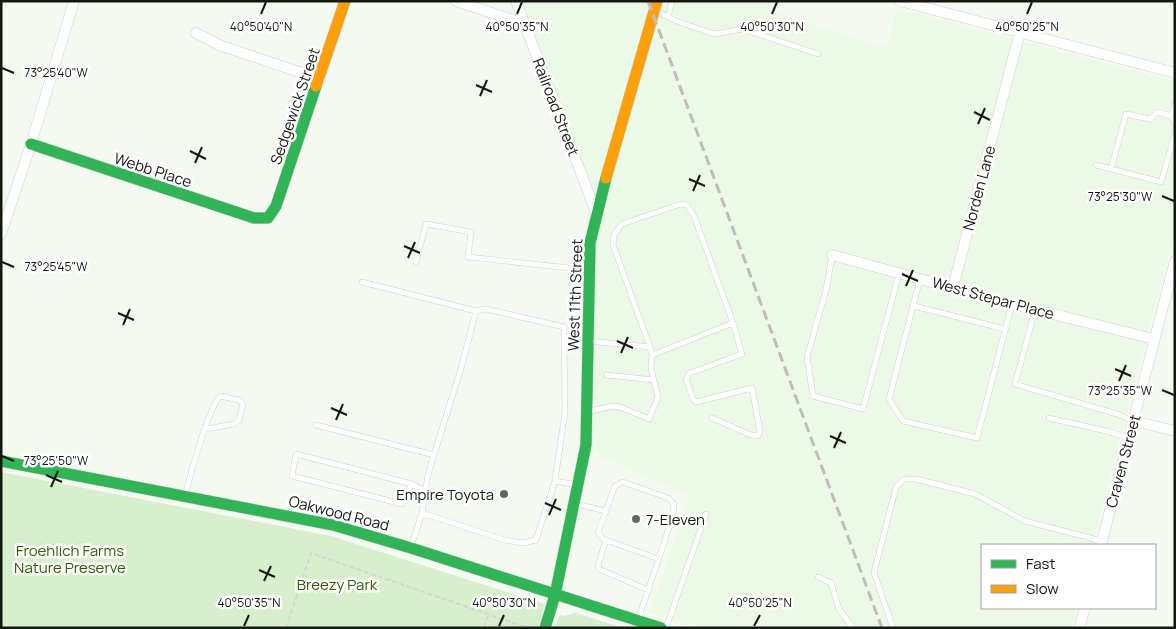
<svg xmlns="http://www.w3.org/2000/svg" width="1176" height="629" viewBox="0 0 1176 629" font-family="Manrope,sans-serif">
<style>
.built{fill:#ecf9e6}
.green{fill:#d7efcc}
.lines{fill:none;stroke-linecap:round;stroke-linejoin:round}
.lane-casing{stroke:#ced3cb;stroke-width:6}
.street-casing{stroke:#ced3cb;stroke-width:11}
.fast-casing{stroke:#ced3cb;stroke-width:12}
.slow-casing{stroke:#ced3cb;stroke-width:12}
.path{stroke:#d5d7d4;stroke-width:2;stroke-dasharray:5 2.5;stroke-linecap:butt}
.lane{stroke:#fdfefd;stroke-width:5}
.street{stroke:#fdfefd;stroke-width:10}
.fast{stroke:#30b455;stroke-width:11}
.slow{stroke:#ff9f0a;stroke-width:11}
.rail{stroke:#bebfbc;stroke-width:3;stroke-dasharray:10 5;stroke-linecap:butt}
.ticks{fill:none;stroke:#131811;stroke-width:2}
.poi-dot{fill:#62675f;stroke:#fff;stroke-width:2}
.labels{text-anchor:middle;dominant-baseline:central;stroke-width:5;stroke-linejoin:round;paint-order:stroke}
.street-label{font-size:15px;fill:#131811;stroke:#fff}
.poi-label{font-size:15px;fill:#131811;stroke:#fff;text-anchor:end}
.park-label{font-size:15px;fill:#2e6001;stroke:#fff}
.ticks-label{font-size:12px;text-anchor:middle;fill:#131811;stroke:#fff;stroke-width:5;stroke-linejoin:round;paint-order:stroke}
</style>
<rect width="100%" height="100%" fill="#f4faf1"/>
<!-- built -->
<path class="built" d="M522,1H778L774,13L886,47L897,8L1175,81V233L1092,545H982V608H1076L1071,628H697L649,613L689,497L593,452L595,249L601,216Z"/>
<!-- green -->
<path class="green" d="M1,472L331,536L545,604L538,628H1Z
M573,612L623,628H553L560,615L564,616L573,614Z"/>
<g class="lines">
<defs>
<path id="lane" d="M655,11L679,22L714,34L743,29L818,54
M668,17L672,1
M1175,104L1171,116L1175,122
M1096,165L1161,182L1175,134
M1111,169L1126,114L1150,119L1158,112L1171,116
M832,256L826,290L807,357L813,396L863,409L899,274
M416,262L426,224L471,232L468,257L587,270
M920,279L889,399L903,421L977,438L1012,304
M362,282L476,311
M914,306L1005,329
M1035,310L1015,384L1117,414L1134,421
M588,341L650,347L613,245L614,235L622,224L681,204L687,205L694,216L733,323L652,355L650,347
M607,375L654,380
M587,412L612,406L620,407L649,419L658,397L651,369L652,355
M712,418L751,435L758,436L760,432L752,388L696,402L693,399L686,379L690,373L742,354L733,323
M1049,418L1106,431L1129,438
M316,425L434,455
M555,481L565,412L564,327L486,309L476,311L462,365L428,474L422,513L505,540L523,543L536,540L555,481L577,485
M412,484L402,504L292,476L296,454L412,484L425,491
M185,496C190,476 208,409 220,396L239,400L243,404L239,420L234,424L206,429
M576,504L606,511L615,486L623,482L668,498L674,504L673,516L638,620
M606,511L598,532L603,539L659,559
M606,540L598,565L599,569L648,590
M411,547L422,513
M818,577L831,583L839,609L853,628
M666,628L706,514
M893,628L874,573L896,487L904,479H916L975,494L1025,521L1102,541"/>
<path id="street" d="M456,1L525,24
M516,1L596,213
M900,1L1175,73
M196,33L219,45L320,79
M1,234L31,144L74,1
M832,255L1012,304L1154,339
M953,287L1020,32
M1134,421L1175,431
M1101,545L1175,261
M1079,628L1085,608"/>
<path id="fast" d="M31,144L254,218H268L276,206L316,86
M1,461L333,525L411,548L661,628
M545,628L555,595L586,445L590,243L606,178"/>
<path id="slow" d="M316,86L345,1
M606,178L657,1"/>
</defs>
<!-- lane casing -->
<use href="#lane" class="lane-casing"/>
<!-- street casing -->
<use href="#street" class="street-casing"/>
<!-- fast casing -->
<use href="#fast" class="fast-casing"/>
<!-- slow casing -->
<use href="#slow" class="slow-casing"/>
<!-- path -->
<path class="path" d="M286,628L311,553L528,628
M484,628L488,616"/>
<!-- lane -->
<use href="#lane" class="lane"/>
<!-- street -->
<use href="#street" class="street"/>
<!-- fast -->
<use href="#fast" class="fast"/>
<!-- slow -->
<use href="#slow" class="slow"/>
<!-- rail -->
<path class="rail" d="M648,1L882,628"/>
</g>
<!-- ticks -->
<path class="ticks" d="M261,14L266,2M517,14L522,2M772,14L777,2M1027,14L1032,2M2,68L14,73M476,85L492,92M480,96L487,80M974,112L990,120M978,124L985,108M190,151L206,159M195,163L202,147M689,179L705,186M693,191L700,175M1162,196L1174,201M404,246L420,253M408,258L415,242M2,262L14,267M902,274L918,281M906,286L913,270M118,313L134,320M123,325L130,309M617,341L633,348M621,353L628,337M1115,369L1131,376M1119,381L1126,365M1162,390L1174,395M331,408L347,415M336,420L343,404M830,436L846,443M834,448L841,432M2,456L14,461M46,475L62,482M51,487L58,471M545,503L561,510M549,515L556,499M259,570L275,577M264,581L271,566M244,626L249,615M499,626L504,615M754,626L760,615"/>
<!-- markers -->
<g class="poi-dot">
<circle cx="504" cy="494" r="5"/>
<circle cx="636" cy="519" r="5"/>
</g>
<g class="labels">
<!-- street labels -->
<g class="street-label">
<text transform="translate(295 106) rotate(-71)">Sedgewick Street</text>
<text transform="translate(556 107) rotate(69)">Railroad Street</text>
<text transform="translate(153 170) rotate(18)">Webb Place</text>
<text transform="translate(979 188) rotate(-75)">Norden Lane</text>
<text transform="translate(575 295) rotate(-88)">West 11th Street</text>
<text transform="translate(993 298) rotate(15)">West Stepar Place</text>
<text transform="translate(1123 461) rotate(-75)">Craven Street</text>
<text transform="translate(339 513) rotate(14)">Oakwood Road</text>
</g>
<!-- poi labels -->
<g class="poi-label">
<text x="494" y="494">Empire Toyota</text>
<text x="646" y="519" text-anchor="start">7-Eleven</text>
</g>
<!-- park labels -->
<g class="park-label">
<text x="70" y="550">Froehlich Farms<tspan x="70" dy="17">Nature Preserve</tspan></text>
<text x="337" y="584">Breezy Park</text>
</g>
</g>
<g class="ticks-label">
<text x="261" y="31">40°50'40"N</text>
<text x="517" y="31">40°50'35"N</text>
<text x="772" y="31">40°50'30"N</text>
<text x="1027" y="31">40°50'25"N</text>
<text x="56" y="77">73°25'40"W</text>
<text x="1120" y="201">73°25'30"W</text>
<text x="56" y="271">73°25'45"W</text>
<text x="1120" y="395">73°25'35"W</text>
<text x="56" y="465">73°25'50"W</text>
<text x="249" y="607">40°50'35"N</text>
<text x="504" y="607">40°50'30"N</text>
<text x="760" y="607">40°50'25"N</text>
</g>
<!-- border -->
<rect width="1176" height="629" fill="none" stroke="#131811" stroke-width="5"/>
<!-- legend -->
<rect x="981" y="544" width="175" height="65" fill="#ffffff" stroke="#a1a3a0"/>
<rect x="991" y="560" width="25" height="8" fill="#30b455" stroke="#a1a3a0"/>
<text x="1026" y="569" font-size="15" fill="#131811">Fast</text>
<rect x="991" y="585" width="25" height="8" fill="#ff9f0a" stroke="#a1a3a0"/>
<text x="1026" y="594" font-size="15" fill="#131811">Slow</text>
</svg>
